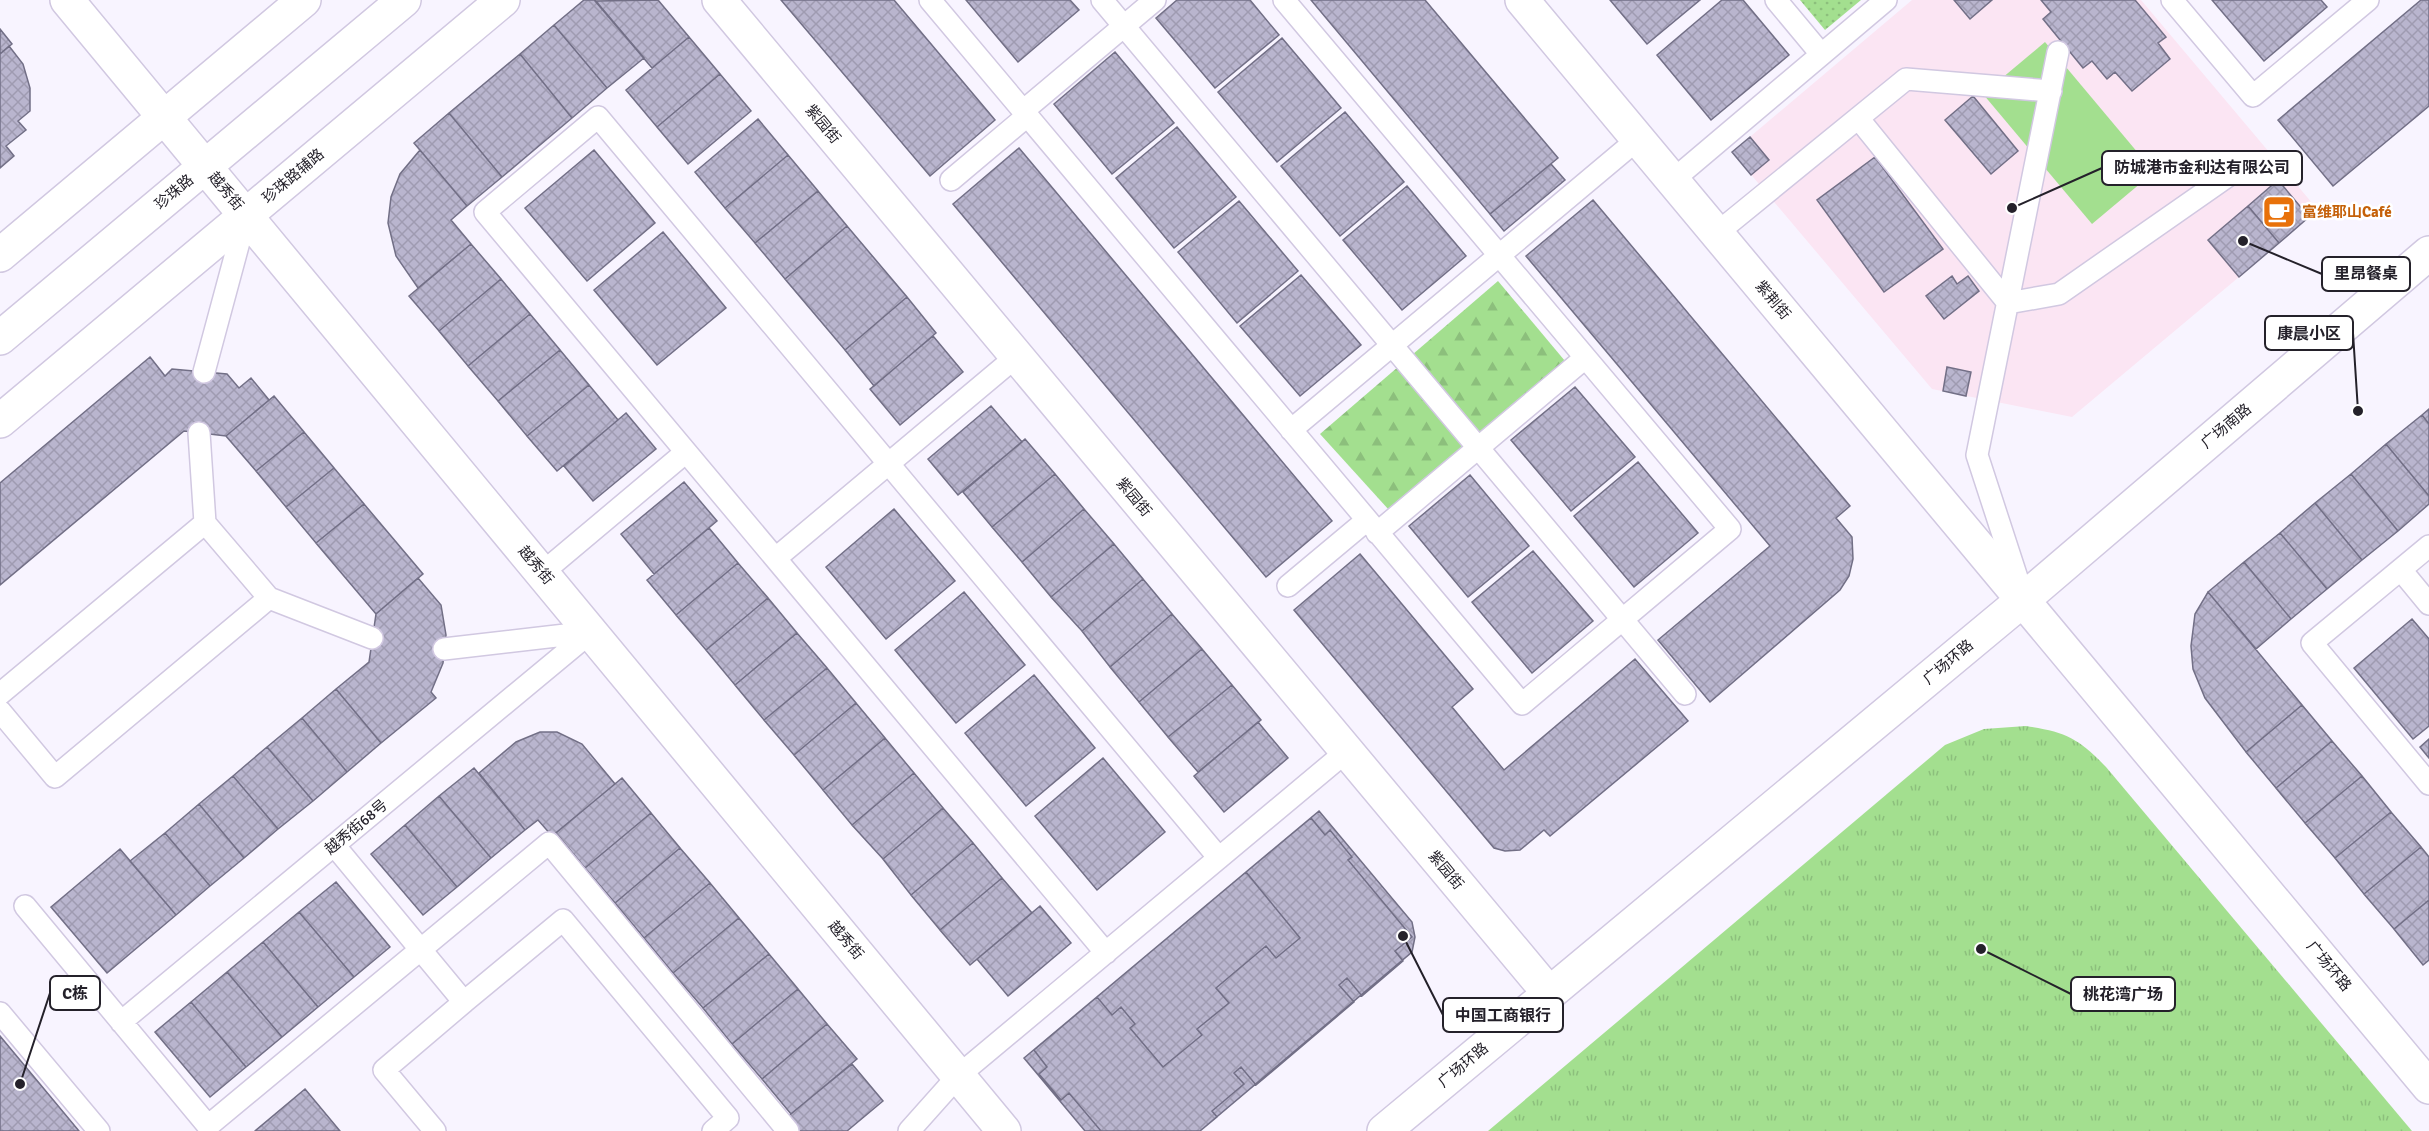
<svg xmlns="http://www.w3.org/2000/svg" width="2429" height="1131" viewBox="0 0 2429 1131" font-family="Signika,'Noto Sans SC',sans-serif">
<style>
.commercial{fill:#fbe5f3}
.grass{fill:#a3df8f}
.forest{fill:url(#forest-firs)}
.park{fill:url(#park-tufts)}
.garden{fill:url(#garden-dots)}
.building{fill:url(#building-cross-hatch);stroke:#726f86;stroke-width:1.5}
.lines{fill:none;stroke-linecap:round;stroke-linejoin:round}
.lane-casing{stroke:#d1c8e1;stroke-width:24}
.street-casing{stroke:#d1c8e1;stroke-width:36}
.secondary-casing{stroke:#d1c8e1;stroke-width:36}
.lane{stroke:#fff;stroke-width:21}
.street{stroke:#fff;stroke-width:33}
.secondary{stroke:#fff;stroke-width:33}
.labels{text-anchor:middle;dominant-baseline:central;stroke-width:5;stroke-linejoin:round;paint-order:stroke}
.street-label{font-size:15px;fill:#24212a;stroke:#fff}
.food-label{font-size:15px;font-weight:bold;fill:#c56008;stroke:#fff;text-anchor:start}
.leader{fill:none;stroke:#24212a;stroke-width:2}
.callout-dot{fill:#24212a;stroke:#fff;stroke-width:2}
.callout{fill:#fff;stroke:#24212a;stroke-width:2}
.callout-label{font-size:16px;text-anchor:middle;font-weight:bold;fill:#24212a}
</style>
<defs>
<pattern id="forest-firs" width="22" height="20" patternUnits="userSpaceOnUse" patternTransform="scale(1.5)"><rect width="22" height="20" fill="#a3df8f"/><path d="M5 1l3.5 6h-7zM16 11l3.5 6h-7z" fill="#8cbf7c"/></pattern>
<pattern id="park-tufts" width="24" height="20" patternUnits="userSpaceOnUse" patternTransform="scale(1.5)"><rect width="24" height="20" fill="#a3df8f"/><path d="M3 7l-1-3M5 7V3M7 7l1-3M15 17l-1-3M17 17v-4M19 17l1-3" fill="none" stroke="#8cbf7c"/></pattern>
<pattern id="garden-dots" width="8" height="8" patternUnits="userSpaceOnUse" patternTransform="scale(1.5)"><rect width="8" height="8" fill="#a3df8f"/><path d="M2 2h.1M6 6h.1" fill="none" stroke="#8cbf7c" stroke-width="1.8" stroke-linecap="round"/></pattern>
<pattern id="building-cross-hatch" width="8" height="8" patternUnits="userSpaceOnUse" patternTransform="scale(1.5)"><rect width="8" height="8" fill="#b9b5ce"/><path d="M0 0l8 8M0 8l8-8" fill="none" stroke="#9f9bb1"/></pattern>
</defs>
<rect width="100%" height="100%" fill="#f8f4ff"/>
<!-- commercial -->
<path class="commercial" d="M1912,0H2141L2318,210L2309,217L2278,181L2208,240L2239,277L2072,417L1932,389L1732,152Z"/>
<!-- grass -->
<path class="grass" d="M2045,42L2154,172L2092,224L1983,94Z"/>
<!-- forest -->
<path class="forest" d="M1498,281L1565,361L1389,510L1320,434Z"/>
<!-- park -->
<path class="park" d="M2026,726C2066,732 2078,738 2106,767L2412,1131H1488L1945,745L1984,729Z"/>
<!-- garden -->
<path class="garden" d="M1800,0H1861L1825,30Z"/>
<!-- building -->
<path class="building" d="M584,0H595L644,58L607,88L554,25Z
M658,0L689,37L652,68L595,1Z
M781,0H894L995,120L930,176Z
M966,0H1070L1079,10L1018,62Z
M1177,0H1250L1279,35L1215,88L1156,18Z
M1311,0H1425L1558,158L1490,214Z
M1610,0H1700L1647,44Z
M1722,0H1743L1789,55L1711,120L1657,55Z
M1954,0H1992L1970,19Z
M2041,0H2135L2166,37L2158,43L2170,59L2132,91L2115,72L2107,79L2092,61L2083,68L2043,19L2051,12Z
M2212,0H2321L2327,7L2264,61Z
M2421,0H2429V106L2333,186L2278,120Z
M554,25L607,88L572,118L520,54Z
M0,29L12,44L0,54Z
M689,37L720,74L657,127L626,90Z
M1282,38L1341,108L1277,162L1218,92Z
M9,46L23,64L30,88V111L18,121L26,130L6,146L14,156L0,168V54Z
M1115,52L1174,123L1112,174L1054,104Z
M520,54L572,118L502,177L449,113Z
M720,74L751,111L688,164L657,127Z
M1973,96L2018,151L1991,174L1945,120Z
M1345,112L1404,182L1340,236L1281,166Z
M449,113L502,177L467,206L414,143Z
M758,119L788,155L725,208L695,172Z
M1177,127L1236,197L1174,248L1116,178Z
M1750,137L1769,160L1751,175L1732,152Z
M1019,148L1332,521L1266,577L953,204Z
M420,150L467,206L451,220L471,244L418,288L396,256L388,223L391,197L400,174Z
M594,150L655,223L587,281L525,208Z
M788,155L818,191L755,243L725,208Z
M1875,157L1943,249L1884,292L1817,200Z
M1551,164L1565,180L1504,231L1490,214Z
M2278,180L2309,217L2279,243L2248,206Z
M1407,186L1466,256L1402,310L1343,240Z
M818,191L847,226L785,279L755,243Z
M1593,200L1850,506L1836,518L1852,537L1853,559L1849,576L1840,590L1710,702L1658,640L1770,546L1526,256Z
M1239,201L1298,271L1237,323L1178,252Z
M2248,206L2279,243L2239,277L2208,240Z
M847,226L907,297L845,350L785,279Z
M663,232L726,308L657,365L594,290Z
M471,244L501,279L439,331L409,296Z
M1301,275L1361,345L1300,396L1240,326Z
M1952,276L1957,284L1968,276L1979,291L1944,319L1926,296Z
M501,279L530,314L468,366L439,331Z
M907,297L936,333L874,386L845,350Z
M530,314L560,350L498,401L468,366Z
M933,336L963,372L900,425L870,389Z
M560,350L589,385L527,436L498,401Z
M150,357L165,376L172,369L227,374L239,388L251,378L269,400L226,436L184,431L0,585V483Z
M1947,367L1971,372L1966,396L1943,391Z
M589,385L618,420L557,471L527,436Z
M1575,387L1635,457L1571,511L1511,440Z
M274,396L304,432L256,471L226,436Z
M991,406L1022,442L958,495L928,459Z
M2429,409V424L2422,415Z
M626,413L656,449L593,501L564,466Z
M2422,415L2429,424V496L2386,444Z
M304,432L334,468L286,507L256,471Z
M1025,439L1055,474L992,527L963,492Z
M2386,444L2429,496V504L2398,531L2351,474Z
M1638,462L1698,533L1634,587L1574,516Z
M334,468L364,504L316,543L286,507Z
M1055,474L1084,509L1022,562L992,527Z
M2351,474L2398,531L2362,560L2315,503Z
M1470,475L1529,546L1468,597L1409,526Z
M684,482L717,521L654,574L621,534Z
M2315,503L2362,560L2327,589L2280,533Z
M364,504L423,574L376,614L316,543Z
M894,509L955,581L886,639L826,567Z
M1084,509L1114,544L1051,597L1022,562Z
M709,528L738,563L676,615L647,580Z
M2280,533L2327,589L2291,619L2244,562Z
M1114,544L1143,579L1082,631L1051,597Z
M1533,551L1593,621L1532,673L1472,602Z
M1360,554L1473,689L1452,707L1504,770L1635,659L1688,721L1550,836L1544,830L1520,850L1505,851L1494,848L1294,610Z
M2244,562L2291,619L2256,649L2208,592Z
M738,563L768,598L706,650L676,615Z
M418,578L441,605L446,635L443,663L431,692L436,698L381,743L336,689L369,662L376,614Z
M1143,579L1172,614L1110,667L1082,631Z
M964,592L1025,665L956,723L895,650Z
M2208,592L2302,705L2246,752L2205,698L2193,669L2191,646L2195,614Z
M768,598L797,633L735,685L706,650Z
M1172,614L1202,649L1139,702L1110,667Z
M2412,619L2429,639V726L2413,739L2354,668Z
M797,633L827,668L764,720L735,685Z
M1202,649L1232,685L1168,737L1139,702Z
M827,668L856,703L794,755L764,720Z
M1034,675L1095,748L1026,806L965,733Z
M1232,685L1261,720L1198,772L1168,737Z
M336,689L381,743L347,772L302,718Z
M856,703L885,738L823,790L794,755Z
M2302,705L2332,741L2276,788L2246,752Z
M302,718L347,772L313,801L267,747Z
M1258,722L1288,758L1224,812L1194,776Z
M540,732H557L582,744L615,784L552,836L538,820L525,830L479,773L516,742Z
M885,738L914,773L852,825L823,790Z
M2429,739V758L2420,747Z
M2332,741L2362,776L2305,823L2276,788Z
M267,747L313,801L278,829L233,776Z
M1103,758L1165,832L1097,890L1035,816Z
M474,768L525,830L491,858L439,796Z
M914,773L943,808L883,859L852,825Z
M233,776L278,829L244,858L199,804Z
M2362,776L2391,812L2335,858L2305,823Z
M622,778L651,813L585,868L556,833Z
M439,796L491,858L457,887L405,825Z
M199,804L244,858L210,886L165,833Z
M943,808L973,843L911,895L883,859Z
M1319,811L1412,922L1415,937L1412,952L1200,1131H1085L1024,1058Z
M2391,812L2421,847L2364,894L2335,858Z
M651,813L680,848L615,903L585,868Z
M1311,818L1325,835L1330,830L1352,857L1348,860L1412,937L1395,951L1403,961L1362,996L1347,978L1339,985L1354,1002L1256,1085L1241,1067L1234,1073L1244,1084L1212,1111L1217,1117L1200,1131H1101L1069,1093L1061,1100L1039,1074L1047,1067L1034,1050L1097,997L1112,1015L1121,1007L1135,1024L1130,1028L1163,1067L1202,1035L1197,1029L1229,1003L1216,988L1266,946L1276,958L1300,938L1246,872Z
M405,825L457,887L423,915L371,854Z
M165,833L210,886L176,915L130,861Z
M973,843L1002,878L940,930L911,895Z
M2421,847L2429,857V900L2394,929L2364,894Z
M680,848L710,883L644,938L615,903Z
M120,849L176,915L107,973L51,907Z
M1002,878L1032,913L970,965L940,930Z
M336,882L390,947L354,977L299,912Z
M710,883L739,918L673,973L644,938Z
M2429,900V960L2423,965L2394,929Z
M1040,906L1071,943L1008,996L977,959Z
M299,912L354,977L318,1007L263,942Z
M739,918L769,954L703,1008L673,973Z
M263,942L318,1007L282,1037L227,972Z
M769,954L798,989L732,1044L703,1008Z
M227,972L282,1037L246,1067L191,1002Z
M798,989L827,1024L762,1079L732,1044Z
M191,1002L246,1067L210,1097L155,1032Z
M827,1024L857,1059L791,1114L762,1079Z
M0,1036L79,1131H0Z
M852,1064L883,1101L847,1131H798L787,1117Z
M305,1089L340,1131H255Z"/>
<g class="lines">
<defs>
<path id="lane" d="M930,0L1522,704L1730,529L1284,0
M1102,0L1685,694
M1776,0L1821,54
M2172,0L2253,96L2368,0
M1023,111L1155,0
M1858,118L2008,303L2059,294L2231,174
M951,180L1027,116
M1673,180L1886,0
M1717,233L1906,79L2051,91
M204,372L246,216
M1291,430L1638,139
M199,433L205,523L269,598L372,638
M1377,533L1585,358
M2429,546L2312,643L2429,784
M776,558L1017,356
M2401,570L2429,604
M542,573L686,452
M1288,586L1367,520
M2020,587L1977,455L2058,52
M444,649L591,632
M0,694L205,523
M0,711L55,777L269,598
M334,845L464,1002L384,1070L435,1131
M25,906L208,1126L549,843L788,1131
M1106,953L485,212L598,117L1219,858
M464,1002L563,920L728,1118L713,1131
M0,1013L99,1131
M121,1022L591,632
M909,1131L958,1076L1347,751"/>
<path id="street" d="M719,0L1549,993
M0,255L304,0
M0,421L503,0"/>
<path id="secondary" d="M67,0L1004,1131
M1522,0L2429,1087
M0,338L404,0
M1384,1131L2024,599L2429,253"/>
</defs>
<!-- lane casing -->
<use href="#lane" class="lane-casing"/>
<!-- street casing -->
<use href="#street" class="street-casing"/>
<!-- secondary casing -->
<use href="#secondary" class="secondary-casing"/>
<!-- lane -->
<use href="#lane" class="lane"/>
<!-- street -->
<use href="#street" class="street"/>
<!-- secondary -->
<use href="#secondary" class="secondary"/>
</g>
<!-- icons -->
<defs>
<symbol id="cafe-square" viewBox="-11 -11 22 22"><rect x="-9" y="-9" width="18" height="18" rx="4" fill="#e8710a" stroke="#fff"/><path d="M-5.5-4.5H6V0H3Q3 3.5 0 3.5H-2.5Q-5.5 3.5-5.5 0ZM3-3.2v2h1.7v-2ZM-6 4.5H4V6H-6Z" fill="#fff"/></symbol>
</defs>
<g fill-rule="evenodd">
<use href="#cafe-square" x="2260" y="193" width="38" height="38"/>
</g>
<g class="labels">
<!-- street labels -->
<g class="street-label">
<text transform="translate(823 124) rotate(50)">紫园街</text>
<text transform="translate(293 176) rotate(-40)">珍珠路辅路</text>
<text transform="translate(226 191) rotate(50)">越秀街</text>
<text transform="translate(174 192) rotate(-40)">珍珠路</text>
<text transform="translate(1773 300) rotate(50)">紫荆街</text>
<text transform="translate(2226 426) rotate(-40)">广场南路</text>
<text transform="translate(1134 497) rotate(50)">紫园街</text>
<text transform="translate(536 565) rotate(50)">越秀街</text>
<text transform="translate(1948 662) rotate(-40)">广场环路</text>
<text transform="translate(356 827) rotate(-40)">越秀街68号</text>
<text transform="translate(1446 870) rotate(50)">紫园街</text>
<text transform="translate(846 940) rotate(50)">越秀街</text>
<text transform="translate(2329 966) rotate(50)">广场环路</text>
<text transform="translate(1463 1065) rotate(-40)">广场环路</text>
</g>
<!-- food labels -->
<g class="food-label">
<text x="2302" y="212">富维耶山Café</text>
</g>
</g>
<!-- callouts -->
<path class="leader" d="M2012 208L2102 168M2243 241L2322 274M2358 411L2353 333M20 1084L50 993M1981 949L2071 994M1403 936L1443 1015"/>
<g class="callout-dot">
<circle cx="2012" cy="208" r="6"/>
<circle cx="2243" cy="241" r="6"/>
<circle cx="2358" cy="411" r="6"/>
<circle cx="20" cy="1084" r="6"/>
<circle cx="1981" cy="949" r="6"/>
<circle cx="1403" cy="936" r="6"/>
</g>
<g class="callout">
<rect x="2102" y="151" width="200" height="34" rx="6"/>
<rect x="2322" y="257" width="88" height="34" rx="6"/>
<rect x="2265" y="316" width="88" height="34" rx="6"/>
<rect x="50" y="976" width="50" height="34" rx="6"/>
<rect x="2071" y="977" width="104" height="34" rx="6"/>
<rect x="1443" y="998" width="120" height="34" rx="6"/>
</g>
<g class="callout-label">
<text x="2202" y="173">防城港市金利达有限公司</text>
<text x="2366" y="279">里昂餐桌</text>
<text x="2309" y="339">康晨小区</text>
<text x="75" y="999">C栋</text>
<text x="2123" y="1000">桃花湾广场</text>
<text x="1503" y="1021">中国工商银行</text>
</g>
</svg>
